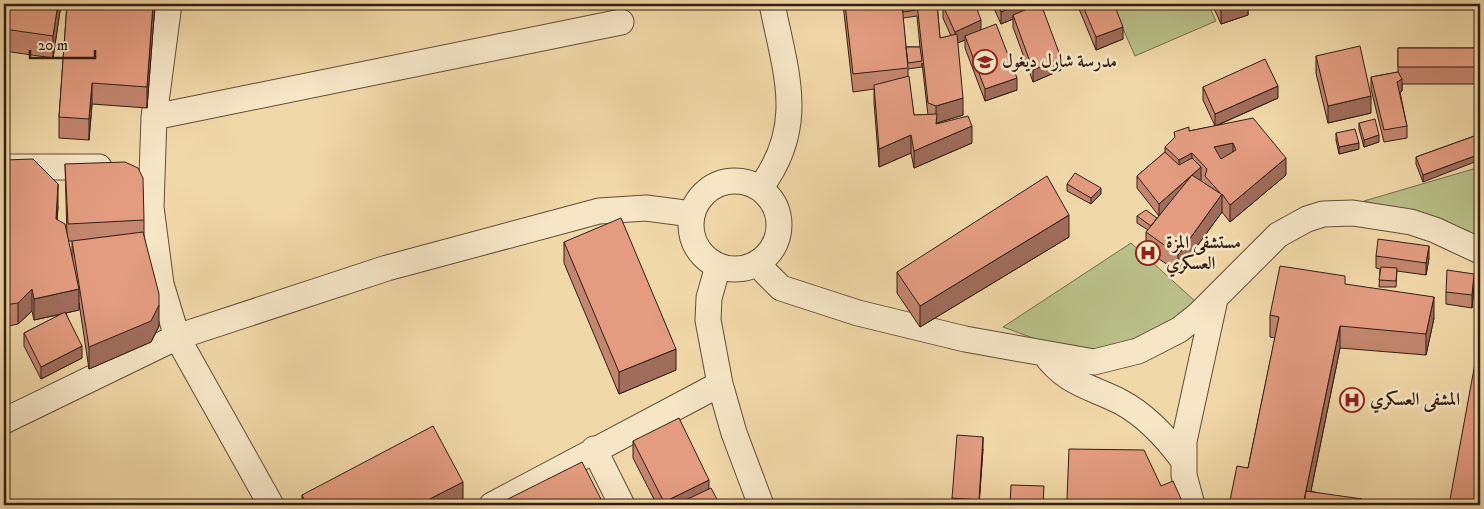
<svg xmlns="http://www.w3.org/2000/svg" width="1484" height="509" viewBox="0 0 1484 509" font-family="'IM FELL DW Pica',Amiri,serif">
<style>
.green{fill:#b9bf88;stroke:#766e4c}
.lines{fill:none;stroke-linecap:round;stroke-linejoin:round}
.street-casing{stroke:#624c37;stroke-width:27}
.street{stroke:#f6e6c6;stroke-width:25}
.wall{fill:#c3866e;stroke:#321e11;fill-rule:evenodd}
.shaded-wall{fill:#9f6d5a;stroke:#321e11}
.building{fill:#e39c80;stroke:#321e11;fill-rule:evenodd}
.labels{text-anchor:middle;dominant-baseline:central;stroke-width:5;stroke-linejoin:round;paint-order:stroke}
.poi-label{font-size:18px;font-weight:bold;fill:#321e11;stroke:#f6e6c6;text-anchor:start}
</style>
<rect width="100%" height="100%" fill="#f1d8a8"/>
<filter id="stains"><feTurbulence type="fractalNoise" baseFrequency=".004" numOctaves="4"/><feColorMatrix values="0 0 0 0 .2 0 0 0 0 .09 0 0 0 0 .02 0 0 0 .5 -.17"/></filter>
<radialGradient id="worn" r=".72"><stop offset=".6" stop-color="#630" stop-opacity="0"/><stop offset="1" stop-color="#630" stop-opacity=".3"/></radialGradient>
<!-- green -->
<path class="green" d="M1112,4H1208L1216,21L1135,56Z
M1480,167V239L1467,230L1364,201Z
M1131,243L1195,301L1170,326L1117,348L1068,351L1003,327Z"/>
<g class="lines">
<defs>
<path id="street" d="M169,4L154,117L151,207L161,284L177,337L271,505
M154,117L621,22
M4,167H99
M691 225a44 44 0 1 1 88 0a44 44 0 1 1-88 0Z
M760,188C807,126 786,74 772,4
M759,262L765,272L781,288L858,313L965,339L1094,362L1138,351L1179,330L1198,315L1278,235L1307,219L1323,214L1353,213L1411,222L1435,230L1480,251
M718,266L709,298L708,320L720,384L734,433L761,505
M1044,353C1066,384 1090,386 1121,402C1147,416 1166,437 1183,460
M4,421L177,337L387,268L599,211L646,208L692,214
M594,449L622,505
M492,505L720,384
M1192,505L1184,475V441L1215,299"/>
</defs>
<!-- street casing -->
<use href="#street" class="street-casing"/>
<!-- street -->
<use href="#street" class="street"/>
</g>
<!-- wall -->
<path class="wall" d="M4,4H61L53,58L4,51Z
M67,4H155L147,108L92,104L89,140L59,138V117Z
M843,4H937L940,38L951,36L943,18V6L981,29L1017,90L985,101L965,48V40L957,43L963,115L937,123L972,143L914,168L911,153L879,167L874,102V89L853,92ZM917,16L920,47H906L903,18ZM922,63L928,115H914L908,77V69L922,67Z
M992,4H1026V9L1042,6L1061,70L1033,82L1013,27V19L1001,24Z
M1077,4H1114L1123,39L1096,50Z
M1212,4H1248V15L1221,24Z
M1398,48H1480V84H1402V91L1400,92L1407,126V138L1384,142L1371,89V77L1398,72Z
M1316,56L1371,113L1328,123L1316,73Z
M1203,87L1278,98L1218,125L1286,175L1230,222L1222,212L1178,272L1146,250V232L1148,230L1137,223V216L1157,219L1159,216L1137,188V176L1165,152V147L1189,131L1215,126L1203,100Z
M1359,123L1379,142L1364,147L1359,129Z
M1336,133L1359,149L1339,154L1336,140Z
M1480,134L1423,182L1416,164V157Z
M4,160L58,206L57,220L67,237L65,164L144,220V235L159,326L151,342L89,369L79,303V310L66,313L82,358L41,379L24,346V333L62,314L34,320L32,311L18,324L4,327ZM68,241H72V259Z
M1067,184L1101,194L1091,204L1067,191Z
M1069,237L920,327L897,293V272Z
M564,242L676,370L619,394L564,263Z
M1376,256L1429,258L1426,275L1397,271L1396,287H1379L1380,269L1376,268Z
M1345,284L1434,318L1426,355L1340,348L1311,491L1362,505H1229L1248,468L1275,338L1270,337V315Z
M1474,287L1472,308L1446,304V292Z
M633,441L709,488L720,505H657L633,458Z
M983,449L979,505H952V498Z
M302,495L463,503L459,505H302Z"/>
<!-- shaded-wall -->
<path class="shaded-wall" d="M58,4H61L53,58V36Z
M153,4H155L147,108V87Z
M1019,4H1026V13L1013,15V19L1001,24V12Z
M1230,4H1248V15L1221,24V7Z
M981,20V33L965,36V40L955,44V32Z
M1123,27V39L1096,50V37Z
M1061,58V70L1033,82V70Z
M1017,78V90L985,101V89Z
M1402,79V91L1397,94V82Z
M92,83V104L89,140V119Z
M1278,86V98L1215,126V114Z
M1371,96V113L1328,123V106Z
M963,98V115L937,123L936,141V106Z
M972,126V143L914,168V151Z
M911,135V153L879,167V149Z
M1379,135V142L1364,147V140Z
M1233,143V160L1214,164V147Z
M1359,143V149L1339,154V147Z
M1192,153V170L1179,178V160Z
M1480,154V160L1423,182V175Z
M1286,158V175L1230,222V205Z
M1201,167V180L1159,216V204Z
M58,184V206L56,240V219Z
M1101,188V194L1091,204V198Z
M1222,194V212L1178,272V255Z
M1069,215V237L920,327V306Z
M1429,246V258L1426,275V263Z
M1474,274V287L1472,308V295Z
M32,289V311L18,324V303Z
M79,289V310L34,320V299Z
M1434,297V318L1426,355V334Z
M159,305V326L151,342L89,369V347Z
M1340,326V348L1308,505H1303Z
M82,346V358L41,379V367Z
M676,349V370L619,394V372Z
M983,437V449L979,505V500Z
M709,480V497L693,505H664V502Z
M463,482V503L459,505H418Z
M1182,501V505H1174Z"/>
<!-- building -->
<path class="building" d="M4,4H58L53,36L4,29L7,5Z
M67,4H153L147,87L92,83L89,119L59,117Z
M845,4H902L908,68L853,74Z
M902,4H916L917,10L903,12Z
M917,4H937L940,38L957,34L963,98L936,106L928,103Z
M948,4H975L981,20L955,32L943,6Z
M998,4H1019L1001,12Z
M1039,4H1041L1061,58L1033,70L1013,15Z
M1082,4H1114L1123,27L1096,37Z
M1219,4H1230L1221,7Z
M996,24L1017,78L985,89L965,36Z
M1360,46L1371,96L1328,106L1316,56Z
M906,47H920L922,61L908,63Z
M1398,48H1480V67H1398Z
M1265,59L1278,86L1215,114L1203,87Z
M1398,72L1402,79L1397,82L1407,126L1384,130L1371,77Z
M909,76L914,115L937,114L936,124L968,116L972,126L914,151L911,135L879,149L874,85Z
M1253,118L1286,158L1230,205L1222,194L1178,255L1146,232L1192,175L1221,194L1205,176L1207,169L1192,153L1179,160L1165,147L1175,137L1174,132L1189,127V131ZM1233,143L1236,150L1221,159L1214,147Z
M1375,119L1379,135L1364,140L1359,123Z
M1355,129L1359,143L1339,147L1336,133Z
M1480,134V154L1423,175L1416,157Z
M1165,152L1179,165L1192,158L1201,167L1159,204L1137,176Z
M33,159L58,184L56,219L65,224L79,289L34,299L32,289L18,303L4,305V160Z
M125,162L138,168L143,178L144,220L68,224L65,164Z
M1075,173L1101,188L1091,198L1067,184Z
M1047,176L1069,215L920,306L897,272Z
M1146,210L1157,218L1151,226L1137,216Z
M621,218L676,349L619,372L564,242Z
M143,232L159,294V305L151,321L89,347L72,241Z
M1378,239L1429,246L1426,263L1376,256Z
M1280,266L1345,276V284L1434,297L1426,334L1340,326L1303,505H1229L1237,466L1248,468L1279,317L1270,315Z
M1381,267L1397,268L1396,281L1379,280Z
M1447,270L1474,274L1472,295L1446,292Z
M65,312L82,346L41,367L24,333Z
M1480,336V505H1449Z
M679,418L709,480L664,502L633,441Z
M433,426L463,482L418,505H307L302,495Z
M957,435L983,437L979,500L952,498Z
M1069,449L1144,450L1161,486L1173,481L1182,501L1174,505H1056L1054,502L1067,499Z
M582,462L604,505H496Z
M1011,485L1044,486L1043,505H1010Z
M711,488L720,505H675Z
M1306,491L1362,499L1361,505H1304Z"/>
<!-- icons -->
<defs>
<symbol id="school-ring" viewBox="-11 -11 22 22"><circle r="9.5" fill="#f6e6c6" stroke="#8f2418" stroke-width="1.5"/><path d="M0-5L7-2L0 1L-7-2ZM-4 1L0 2.5L4 1V4Q0 6-4 4Z" fill="#8f2418"/></symbol>
<symbol id="hospital-ring" viewBox="-11 -11 22 22"><circle r="9.5" fill="#f6e6c6" stroke="#8f2418" stroke-width="1.5"/><path d="M-5-5h3v3.5h4V-5h3V5h-3V1.5h-4V5h-3Z" fill="#8f2418"/></symbol>
</defs>
<g fill-rule="evenodd">
<use href="#school-ring" x="971" y="48" width="28" height="28"/>
<use href="#hospital-ring" x="1134" y="239" width="28" height="28"/>
<use href="#hospital-ring" x="1338" y="386" width="28" height="28"/>
</g>
<g class="labels">
<!-- poi labels -->
<g class="poi-label">
<text x="1002" y="62">مدرسة شارل ديغول</text>
<text x="1166" y="243">مستشفى المزة<tspan x="1166" dy="21">العسكري</tspan></text>
<text x="1370" y="400">المشفى العسكري</text>
</g>
</g>
<!-- margin -->
<rect width="1484" height="509" fill="none" stroke="#f1d8a8" stroke-width="20"/>
<rect x="5" y="5" width="1474" height="499" fill="none" stroke="#321e11" stroke-width="2.5"/>
<rect x="10" y="10" width="1464" height="489" fill="none" stroke="#321e11"/>
<!-- scale -->
<path d="M30 50v8h65v-8" fill="none" stroke="#321e11" stroke-width="2.5"/>
<text x="38" y="50" font-size="15" fill="#321e11" stroke="#f6e6c6" stroke-width="4" paint-order="stroke">20 m</text>
<rect width="100%" height="100%" filter="url(#stains)"/>
<rect width="100%" height="100%" fill="url(#worn)"/>
</svg>
